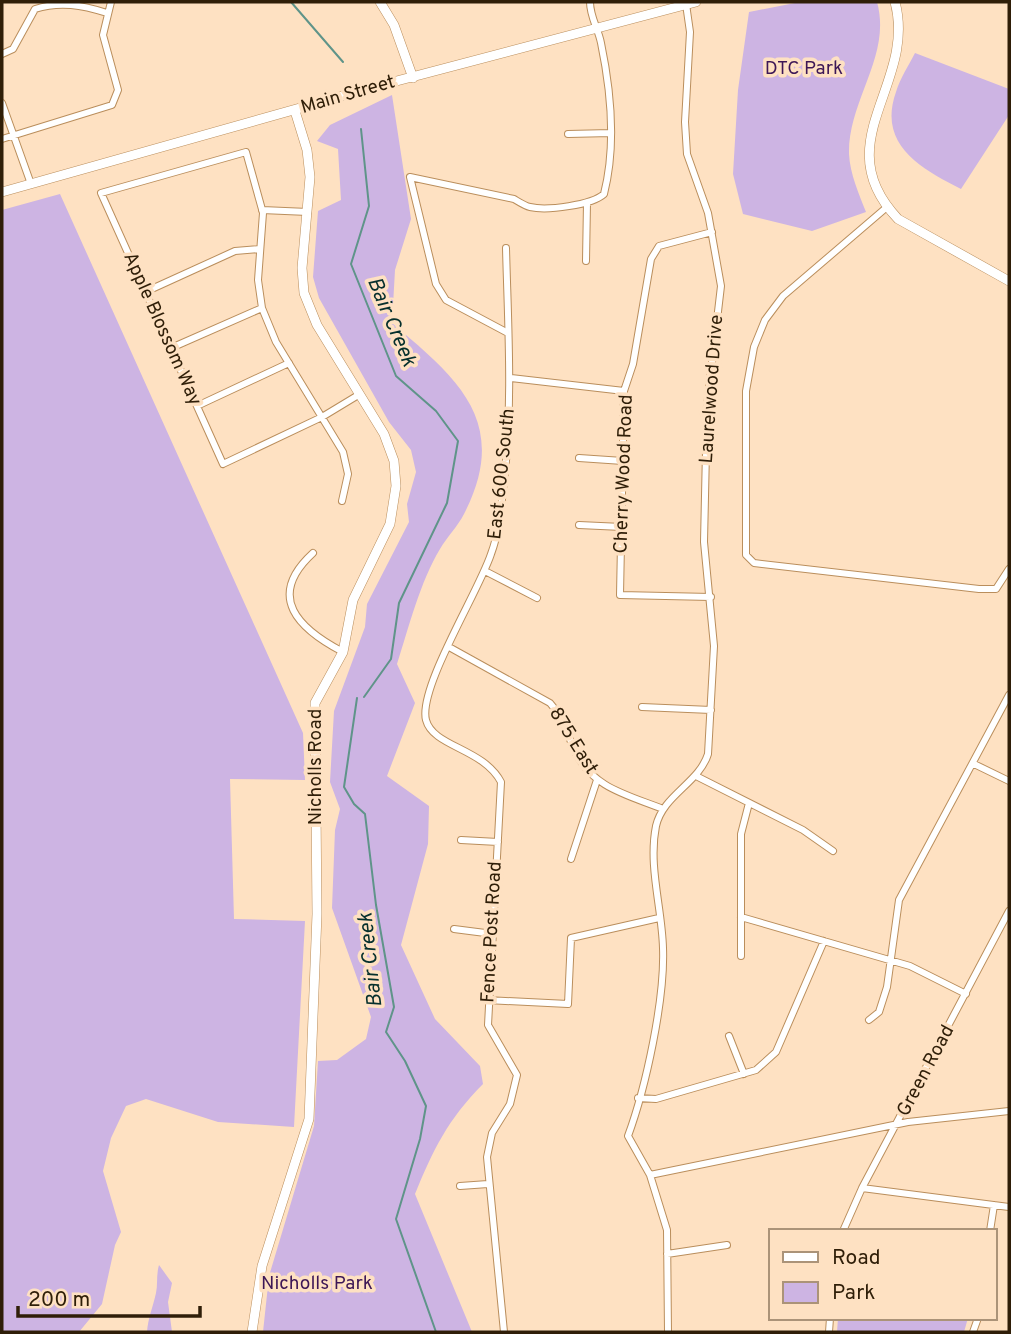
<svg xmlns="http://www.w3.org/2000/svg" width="1011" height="1334" viewBox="0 0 1011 1334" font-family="Overpass,sans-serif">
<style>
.green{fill:#cdb4e3}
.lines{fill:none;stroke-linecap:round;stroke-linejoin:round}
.stream{stroke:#5f9489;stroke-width:2}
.street-casing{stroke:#ba8e5c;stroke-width:8}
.secondary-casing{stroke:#ba8e5c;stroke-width:10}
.street{stroke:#fff;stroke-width:6}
.secondary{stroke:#fff;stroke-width:9}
.labels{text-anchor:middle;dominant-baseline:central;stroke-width:7;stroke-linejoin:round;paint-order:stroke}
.park-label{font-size:19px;fill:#3d1756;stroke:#fee1c2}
.street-label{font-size:19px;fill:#2f1e08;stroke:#fee1c2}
.water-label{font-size:21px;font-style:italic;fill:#06302d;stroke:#fee1c2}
</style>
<rect width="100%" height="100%" fill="#fee1c2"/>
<!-- green -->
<path class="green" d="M800,2H877C892,56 848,100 849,154C850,174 859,194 866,212L812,231L743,214L733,174L738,90L749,12Z
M915,53L1009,89V115L961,189C922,169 877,145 896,92C900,78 909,65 915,53Z
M392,95L411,219L395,270L392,323C458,379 511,422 464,514C458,526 447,537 440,549C420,582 409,627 397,664L415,703L387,776L429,806L428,844L401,945L435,1019L480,1066L483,1084C448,1119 433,1150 415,1194L472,1332H263L269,1276L314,1126L318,1061L337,1060L366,1039L371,1017L332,908L335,830L340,809L330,782L334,711L365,627L367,604L409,522L407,504L416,472L411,450L389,422L319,298L313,277L318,211L341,200L338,149L317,141L330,125Z
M60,194L303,733L305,780L230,779L234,919L305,921L294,1127L218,1122L146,1099L126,1106L111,1138L103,1171L121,1232L115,1245L102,1304L79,1332H2V210Z
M159,1265L172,1283L168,1302L172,1332H147C148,1318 153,1307 156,1293C158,1284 156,1275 159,1265Z
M838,1318H968L964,1332H837Z"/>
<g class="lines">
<!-- stream -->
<path class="stream" d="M291,2L343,62
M361,129L369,206L351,264L396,376L436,411L458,441L447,503L399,603L391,659L364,697
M357,698L344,787L354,804L365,814L376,905L394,1007L386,1032L405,1061L426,1106L420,1139L396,1219L436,1332"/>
<defs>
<path id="street" d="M2,54L13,49L35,9C60,1 82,5 107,13
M2,103L31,184
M568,134L611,133
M2,139L112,105L118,90L103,35L111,2
M887,207L783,296L765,320L754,347L746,391V555L754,563L979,589H996L1009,569
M262,210L308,212
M586,261L587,203
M145,292L235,251L260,249
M508,333L446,300L436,284L410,177L514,199C519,202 525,206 530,207C547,211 592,205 604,194C616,147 611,91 601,43C598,28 590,17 590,2
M171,348L262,308
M511,378L624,391
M197,406L289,363
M579,458L623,461
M342,501L348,474L343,452L276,342L262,308L258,280L263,213L246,152L101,193L223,464L322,417L360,394
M579,525L622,527
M313,553C265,597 299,629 343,652
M485,571L537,598
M711,597L620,595L624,391L633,364L651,259L659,246L712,232
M449,647L550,703C564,718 566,732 575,751C592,788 628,795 663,809
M642,707L711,710
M974,764L1009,781
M696,776L803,830L833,851
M461,840L498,842
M571,859L597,780
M741,917L910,966L966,994
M454,929L493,934
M741,956V834L749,803
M487,1000L568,1004L571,938L659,918
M869,1020L879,1012L887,987L899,900L1009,695
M729,1036L744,1074
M638,1098L656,1099L756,1070L776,1052L824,941
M650,1175L908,1122L1009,1111
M460,1186L488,1184
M862,1188L1009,1207
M843,1231L862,1188L1009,911
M990,1231L994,1205
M667,1254L727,1245
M504,1332L487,1157L492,1133L510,1104L517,1075L488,1025L501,782C483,748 433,747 426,720C418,688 479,591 491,554C500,530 501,506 504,481C513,403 508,326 506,248
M668,1332L667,1230L650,1175L628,1136C646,1087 665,999 663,948C662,908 648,866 656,826C663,795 699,783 708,754L714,646L704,542L707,405L721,286L708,213L687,154L685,122L690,32L686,4
M829,1332L830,1318
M973,1332L978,1318"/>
<path id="secondary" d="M380,2L394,25L413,78
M895,2C917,85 825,142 898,219L1009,281
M2,192L389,83L696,2
M252,1332L262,1266L309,1119L317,914L315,703L343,652L353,600L390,524L396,486L394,461L384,434L317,325L304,293L302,268L310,177L307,150L295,111"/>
</defs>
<!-- street casing -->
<use href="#street" class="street-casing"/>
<!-- secondary casing -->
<use href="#secondary" class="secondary-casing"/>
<!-- street -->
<use href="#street" class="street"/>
<!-- secondary -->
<use href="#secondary" class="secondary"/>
</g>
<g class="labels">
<!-- park labels -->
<g class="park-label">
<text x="804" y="69">DTC Park</text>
<text x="317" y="1284">Nicholls Park</text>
</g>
<!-- street labels -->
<g class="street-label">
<text transform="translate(348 95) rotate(-16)">Main Street</text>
<text transform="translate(162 329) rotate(66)">Apple Blossom Way</text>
<text transform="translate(712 389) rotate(-86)">Laurelwood Drive</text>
<text transform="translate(502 474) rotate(-84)">East 600 South</text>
<text transform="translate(624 474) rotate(-88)">Cherry Wood Road</text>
<text transform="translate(573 741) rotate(58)">875 East</text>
<text transform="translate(316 767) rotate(-90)">Nicholls Road</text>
<text transform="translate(492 932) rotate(-87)">Fence Post Road</text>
<text transform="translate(926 1071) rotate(-62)">Green Road</text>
</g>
<!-- water labels -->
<g class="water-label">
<text transform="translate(391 322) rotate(67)">Bair Creek</text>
<text transform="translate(371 960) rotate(-96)">Bair Creek</text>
</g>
</g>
<!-- border -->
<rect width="1011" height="1334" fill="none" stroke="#2f1e08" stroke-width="7"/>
<!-- legend -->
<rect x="769" y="1229" width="228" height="91" fill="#fee1c2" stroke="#ab9378" stroke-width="2"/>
<rect x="783" y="1252" width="35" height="10" fill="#ffffff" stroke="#ab9378" stroke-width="2"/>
<text x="832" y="1264" font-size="21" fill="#2f1e08">Road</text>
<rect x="783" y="1282" width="35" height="21" fill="#cdb4e3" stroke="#ab9378" stroke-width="2"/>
<text x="832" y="1299" font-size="21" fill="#2f1e08">Park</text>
<!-- scale -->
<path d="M18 1306v10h182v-10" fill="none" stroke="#2f1e08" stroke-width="3.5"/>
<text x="28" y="1306" font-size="21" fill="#2f1e08" stroke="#fee1c2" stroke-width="5" paint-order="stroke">200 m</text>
</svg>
